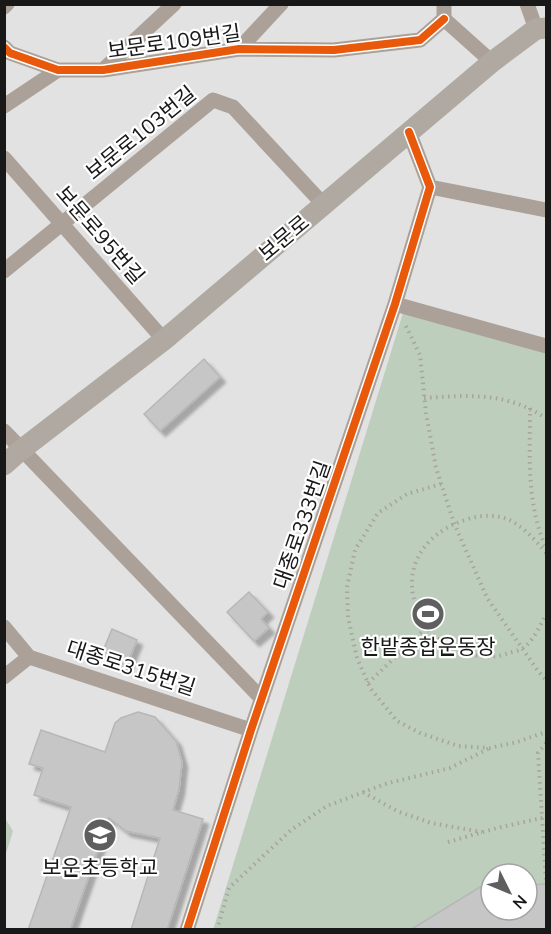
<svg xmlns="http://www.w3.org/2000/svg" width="551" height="934" viewBox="0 0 551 934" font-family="'Nunito Sans','Noto Sans KR',sans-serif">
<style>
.green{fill:#bdcebc;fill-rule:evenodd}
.building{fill:#c6c6c7;stroke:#b7b7b7;stroke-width:1.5;filter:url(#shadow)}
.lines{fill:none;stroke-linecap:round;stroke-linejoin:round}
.path{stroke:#a8a39e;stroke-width:4;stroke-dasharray:1.5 4.5;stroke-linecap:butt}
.street{stroke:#aba198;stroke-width:15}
.secondary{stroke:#b0a9a2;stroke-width:21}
.cycleway-casing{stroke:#fff;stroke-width:11}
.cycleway{stroke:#e8590c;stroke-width:8}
.labels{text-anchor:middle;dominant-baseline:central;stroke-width:4.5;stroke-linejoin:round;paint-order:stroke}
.street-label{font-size:21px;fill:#181819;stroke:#fff}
.poi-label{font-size:21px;fill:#181819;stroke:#fff}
</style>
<defs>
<filter id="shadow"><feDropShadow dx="5.5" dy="5.5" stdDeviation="1.5" flood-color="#0004"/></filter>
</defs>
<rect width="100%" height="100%" fill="#e2e2e3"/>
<!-- green -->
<path class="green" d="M403,313L546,354V929L213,930ZM491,874H527V910H491Z
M5,818L13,831L5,857Z"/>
<!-- building -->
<path class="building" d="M204,359L220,377L160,431L144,414Z
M249,592L268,612L261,619L269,628L254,641L227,612Z
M112,629L137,640L125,669L100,658Z
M138,712L155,717L176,741L182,762L179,789L173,810L203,819L167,930H131L160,838L126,831L109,818L70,930H28L71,807L34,795L43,768L29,764L41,730L105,752L115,723L121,718Z
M546,884V930H410L480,887L491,886V910H527V885Z"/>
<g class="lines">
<!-- path -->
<path class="path" d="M406,326L420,355L426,413L436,468L454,523L487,598L538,671L546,680
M424,398C471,395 505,392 546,418
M530,408C530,457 526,502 546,548
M441,484L407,494L378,513L355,550L347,587L348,617L357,658L370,688L397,721L420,733L458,746L490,748L517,742L546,732
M546,553C523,525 504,507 465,520C419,535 397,577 423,620C425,623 427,628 430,632C438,641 450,646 461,650C476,657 490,659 506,654C511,652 519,651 523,648C534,640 540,626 546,614
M368,683L427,627
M546,743L538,753L546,881
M363,792L397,811L431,823L482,832
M448,842L497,828L546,817
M217,930L229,888L291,830L327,806L385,784L450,768L490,748"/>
<!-- street -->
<path class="street" d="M444,4V19L492,62
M527,4L536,29
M4,7L7,4
M4,47L10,53L58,70H103L239,49L334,50L420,40L444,19
M239,49L281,4
M103,70L174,4
M4,106L58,70
M4,158L164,340
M430,187L546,210
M4,271L213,100L233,107L323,204
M395,304L546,346
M4,431L262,699
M4,627L29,657
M4,677L29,657L251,730
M187,930L251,730L395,304L430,187L409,132"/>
<!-- secondary -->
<path class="secondary" d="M4,465L21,450L164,340L492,62L536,29L546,28"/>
<defs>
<path id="cycleway" d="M4,47L10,53L58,70H103L239,49L334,50L420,40L444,19
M187,930L251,730L395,304L430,187L409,132"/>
</defs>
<!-- cycleway casing -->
<use href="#cycleway" class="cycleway-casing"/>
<!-- cycleway -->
<use href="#cycleway" class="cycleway"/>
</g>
<!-- icons -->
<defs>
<symbol id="stadium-disc" viewBox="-11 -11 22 22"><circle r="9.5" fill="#5f5f60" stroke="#fff"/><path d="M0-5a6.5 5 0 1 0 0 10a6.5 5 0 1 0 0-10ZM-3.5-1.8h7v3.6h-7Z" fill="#fff"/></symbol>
<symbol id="school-disc" viewBox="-11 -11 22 22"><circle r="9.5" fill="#5f5f60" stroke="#fff"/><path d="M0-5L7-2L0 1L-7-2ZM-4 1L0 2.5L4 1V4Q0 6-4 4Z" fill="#fff"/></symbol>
</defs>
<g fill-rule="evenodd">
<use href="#stadium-disc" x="409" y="595" width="38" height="38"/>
<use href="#school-disc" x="81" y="816" width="38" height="38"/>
</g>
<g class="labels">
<!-- street labels -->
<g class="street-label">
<text transform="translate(174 42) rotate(-8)">보문로109번길</text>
<text transform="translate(141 133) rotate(-39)">보문로103번길</text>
<text transform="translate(100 235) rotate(49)">보문로95번길</text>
<text transform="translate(284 238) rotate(-40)">보문로</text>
<text transform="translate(302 525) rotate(-71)">대종로333번길</text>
<text transform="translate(131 668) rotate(18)">대종로315번길</text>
</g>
<!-- poi labels -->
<g class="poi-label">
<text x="428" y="647">한밭종합운동장</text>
<text x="100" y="868">보운초등학교</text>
</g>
</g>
<!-- border -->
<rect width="551" height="934" fill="none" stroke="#181819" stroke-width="12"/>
<!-- north arrow -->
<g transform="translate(509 892) rotate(133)"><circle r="28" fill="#ffffff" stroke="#a3a3a3" stroke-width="1.5"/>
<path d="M0-4.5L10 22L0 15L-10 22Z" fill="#5f5f60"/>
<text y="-9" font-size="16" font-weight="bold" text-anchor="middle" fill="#181819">N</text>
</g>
</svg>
